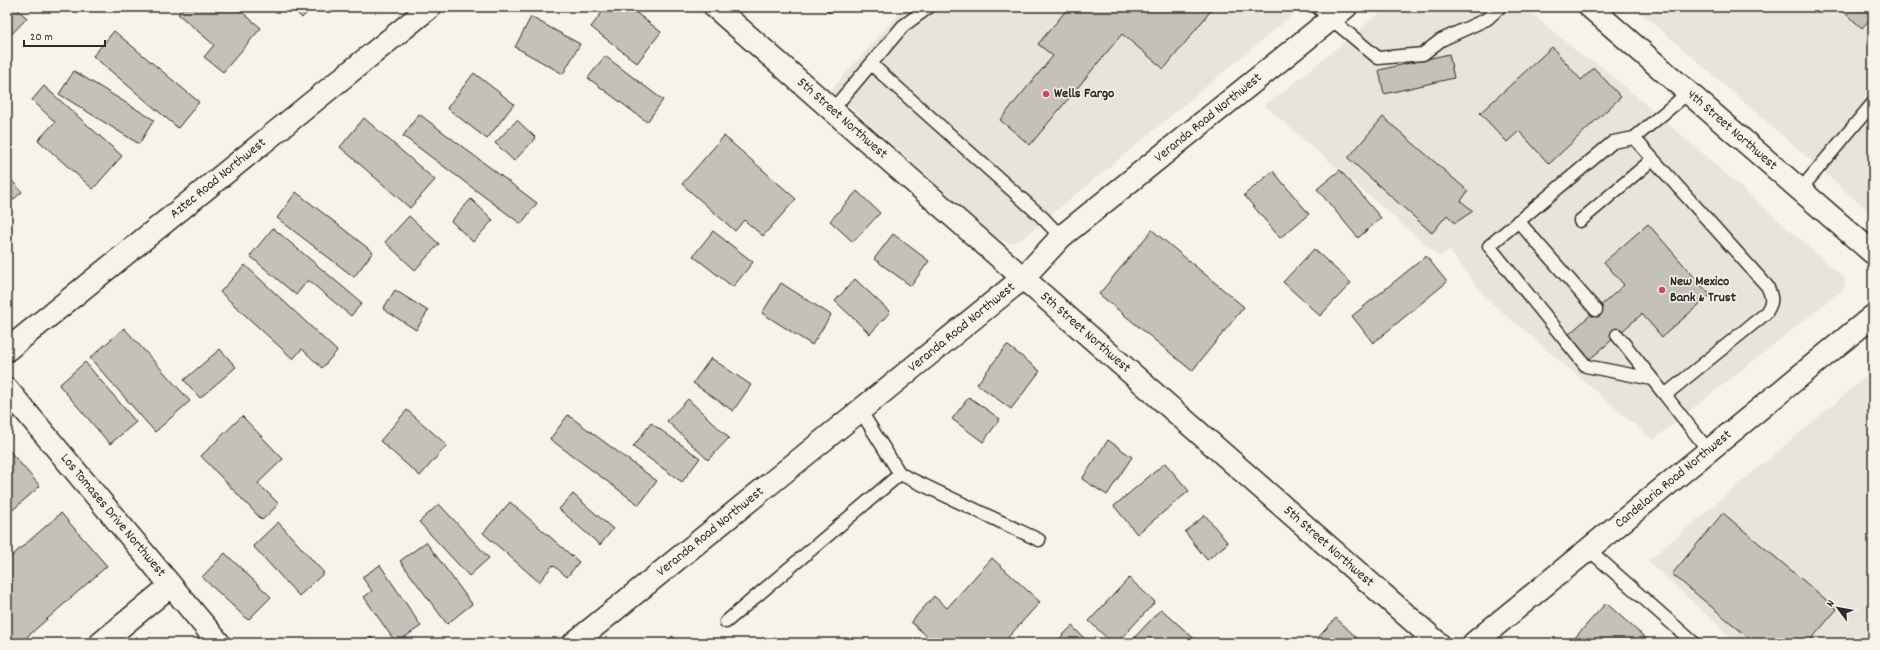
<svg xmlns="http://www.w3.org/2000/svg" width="1880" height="650" viewBox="0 0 1880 650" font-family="Dekko,sans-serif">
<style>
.built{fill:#e8e4da}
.building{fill:#c4c1b9;stroke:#2b2b2b}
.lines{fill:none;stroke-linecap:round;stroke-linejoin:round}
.service-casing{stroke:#2b2b2b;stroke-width:15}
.minor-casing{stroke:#2b2b2b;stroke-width:25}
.secondary-casing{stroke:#2b2b2b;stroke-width:25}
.service{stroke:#f7f3e8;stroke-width:12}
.minor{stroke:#f7f3e8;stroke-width:22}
.secondary{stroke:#f7f3e8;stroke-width:22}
.poi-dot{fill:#d1495b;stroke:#f7f3e8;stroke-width:1.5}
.labels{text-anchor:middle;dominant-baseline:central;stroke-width:3;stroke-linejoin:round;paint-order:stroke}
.poi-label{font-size:14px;font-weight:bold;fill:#2b2b2b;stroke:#f7f3e8;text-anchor:start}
.street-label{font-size:14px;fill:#2b2b2b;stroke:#f7f3e8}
</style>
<rect width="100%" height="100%" fill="#f7f3e8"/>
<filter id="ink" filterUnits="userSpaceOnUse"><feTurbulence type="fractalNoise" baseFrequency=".025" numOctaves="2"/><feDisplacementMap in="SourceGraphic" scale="8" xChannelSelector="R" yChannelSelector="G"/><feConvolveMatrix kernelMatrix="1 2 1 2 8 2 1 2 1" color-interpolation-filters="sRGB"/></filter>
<g filter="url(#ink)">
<!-- built -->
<path class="built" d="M905,7H1302L1021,240L1010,243L997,238L831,90Z
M1387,7H1525L1582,56L1598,64L1701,152L1844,278L1845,288L1653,440L1486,298L1449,250L1440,257L1264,105L1277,97Z
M1635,7H1873V215Z
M1873,371V643H1737L1648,561Z"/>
<!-- building -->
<path class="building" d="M7,7H15L27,18L7,39Z
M185,7H236L261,28L223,72L204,57L214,45L178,14Z
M291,7H312L302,18Z
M606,7H629L661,32L637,63L591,27Z
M823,7H835L829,13Z
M1069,7H1212L1213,8L1164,69L1122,34L1030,145L1000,120L1053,56L1038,44Z
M1838,7H1873V16L1862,28Z
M531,17L580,44L563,74L515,47Z
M114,31L199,102L178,128L93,56Z
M1552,47L1581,80L1594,68L1621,97L1549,164L1519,131L1507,142L1480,113Z
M1449,54L1454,78L1384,94L1379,70Z
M605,56L663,100L647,122L588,78Z
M74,71L154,120L139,144L59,94Z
M474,73L514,104L487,139L447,108Z
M44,86L122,156L93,189L38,140L55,122L32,100Z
M419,114L537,203L521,224L403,136Z
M1383,117L1468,191L1461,201L1473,211L1455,223L1447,215L1432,233L1348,158Z
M364,118L435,180L410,208L340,147Z
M517,120L536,138L514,161L495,143Z
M724,136L796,199L763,236L744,220L735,231L682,184Z
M1340,170L1381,218L1358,238L1317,189Z
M1273,171L1309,214L1280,238L1244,195Z
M7,175L22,192L7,205Z
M857,191L880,213L853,242L830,221Z
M296,192L373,252L354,277L277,218Z
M471,199L493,220L473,242L451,221Z
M409,216L439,244L415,270L385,242Z
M1648,224L1710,295L1662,337L1642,314L1590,359L1568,335L1624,285L1604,262Z
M273,228L362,303L351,316L308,280L296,295L250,256Z
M1152,230L1244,307L1192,371L1099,294Z
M713,231L753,262L733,287L693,256Z
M893,234L929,261L911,286L874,259Z
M1314,249L1351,283L1320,316L1283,282Z
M1426,256L1447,282L1373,343L1352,316Z
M245,265L337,351L322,368L302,349L293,359L220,292Z
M855,279L890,312L870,334L835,301Z
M781,283L831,315L812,345L762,313Z
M395,290L428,311L416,330L383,309Z
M124,328L190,401L155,432L90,358Z
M1007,345L1040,371L1011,409L977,384Z
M220,349L236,367L200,398L184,380Z
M711,358L751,385L733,411L693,383Z
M85,362L136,422L110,444L59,385Z
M969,397L1000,419L983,442L952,419Z
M688,399L729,438L708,460L667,421Z
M407,410L447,445L420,476L380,441Z
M568,415L657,481L639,505L550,439Z
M242,416L283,459L258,483L279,504L262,520L201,456Z
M651,423L700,458L682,482L633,447Z
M1108,440L1132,457L1107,495L1082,479Z
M7,448L40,486L7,515Z
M1165,463L1189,491L1137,534L1114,506Z
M573,494L613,529L600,545L559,509Z
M510,502L579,562L567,577L553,565L539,582L483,533Z
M439,504L489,558L469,576L419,522Z
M61,513L107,566L20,643H7V560Z
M1723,513L1837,609L1808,643H1755L1672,574Z
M1205,515L1228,543L1207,560L1185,532Z
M278,522L324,573L299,596L253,546Z
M426,542L472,604L447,624L400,561Z
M225,553L271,597L248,620L202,577Z
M992,558L1040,602L1003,643H928L931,640L911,622L934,596L947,608Z
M380,565L421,626L396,643L364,597L372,591L362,577Z
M1129,578L1155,602L1117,643H1112L1089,621Z
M1606,603L1651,643H1570Z
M1161,609L1199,643H1142L1135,637Z
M1336,618L1361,642L1360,643H1313Z
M1072,626L1089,643H1055Z
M672,636L682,643H667Z
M371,637L377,643H364Z"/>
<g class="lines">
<defs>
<path id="service" d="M1317,7L1378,58L1423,54L1441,40L1487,19L1500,7
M871,64L1042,217L1061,237
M1688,93L1634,138L1767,286C1773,298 1773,303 1765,314L1665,395L1708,450
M833,109L903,26L929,7
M1634,138L1613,142L1489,246L1586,366L1652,379
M1800,190L1873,103
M1518,221L1596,310
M1580,221L1653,159
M1617,335L1665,395
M900,474L1039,540
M1588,549L1694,643
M726,622L900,474L860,410"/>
<g id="minor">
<path id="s1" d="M715,7L1438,643"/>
<path id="s2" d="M7,350L430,7"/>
<path id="s3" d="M7,389L219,643"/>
<path d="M101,643L170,586"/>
<path id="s4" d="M574,643L1023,278L1061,237L1346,7"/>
</g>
<g id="secondary">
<path id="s5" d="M1590,7L1873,253"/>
<path id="s6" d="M1474,643L1873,316"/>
</g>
</defs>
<!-- service casing -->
<use href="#service" class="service-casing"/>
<!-- minor casing -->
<use href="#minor" class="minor-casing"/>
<!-- secondary casing -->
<use href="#secondary" class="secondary-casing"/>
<!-- service -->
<use href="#service" class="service"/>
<!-- minor -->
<use href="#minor" class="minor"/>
<!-- secondary -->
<use href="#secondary" class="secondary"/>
</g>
</g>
<!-- markers -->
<g class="poi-dot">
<circle cx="1046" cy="94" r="4"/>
<circle cx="1662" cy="290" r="4"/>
</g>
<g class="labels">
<!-- poi labels -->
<g class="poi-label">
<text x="1054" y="94">Wells Fargo</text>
<text x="1670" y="282">New Mexico<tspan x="1670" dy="16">Bank &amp; Trust</tspan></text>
</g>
<!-- street labels -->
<g class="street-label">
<text stroke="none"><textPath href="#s1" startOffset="169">5th Street Northwest</textPath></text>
<text stroke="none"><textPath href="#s4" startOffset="824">Veranda Road Northwest</textPath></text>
<text stroke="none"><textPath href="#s5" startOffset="188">4th Street Northwest</textPath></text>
<text stroke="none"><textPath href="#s2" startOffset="272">Aztec Road Northwest</textPath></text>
<text stroke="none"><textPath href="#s4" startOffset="500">Veranda Road Northwest</textPath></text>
<text stroke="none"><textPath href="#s1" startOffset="493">5th Street Northwest</textPath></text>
<text stroke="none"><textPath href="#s6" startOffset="258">Candelaria Road Northwest</textPath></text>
<text stroke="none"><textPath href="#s3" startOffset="165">Los Tomases Drive Northwest</textPath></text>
<text stroke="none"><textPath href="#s4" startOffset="176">Veranda Road Northwest</textPath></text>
<text stroke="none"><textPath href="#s1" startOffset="817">5th Street Northwest</textPath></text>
</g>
</g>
<!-- margin -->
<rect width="1880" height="650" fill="none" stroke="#f7f3e8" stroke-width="24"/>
<rect x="12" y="12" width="1856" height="626" fill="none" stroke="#2b2b2b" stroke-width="1.5" filter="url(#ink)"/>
<!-- north arrow -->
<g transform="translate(1838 608) rotate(302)" stroke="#f7f3e8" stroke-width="3" paint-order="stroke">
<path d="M0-3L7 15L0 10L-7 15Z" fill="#2b2b2b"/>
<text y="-6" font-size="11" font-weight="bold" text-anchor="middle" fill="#2b2b2b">N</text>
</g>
<!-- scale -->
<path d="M24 40v6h81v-6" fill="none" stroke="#2b2b2b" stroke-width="2"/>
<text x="30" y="40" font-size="12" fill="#2b2b2b" stroke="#f7f3e8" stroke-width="3" paint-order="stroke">20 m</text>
</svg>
